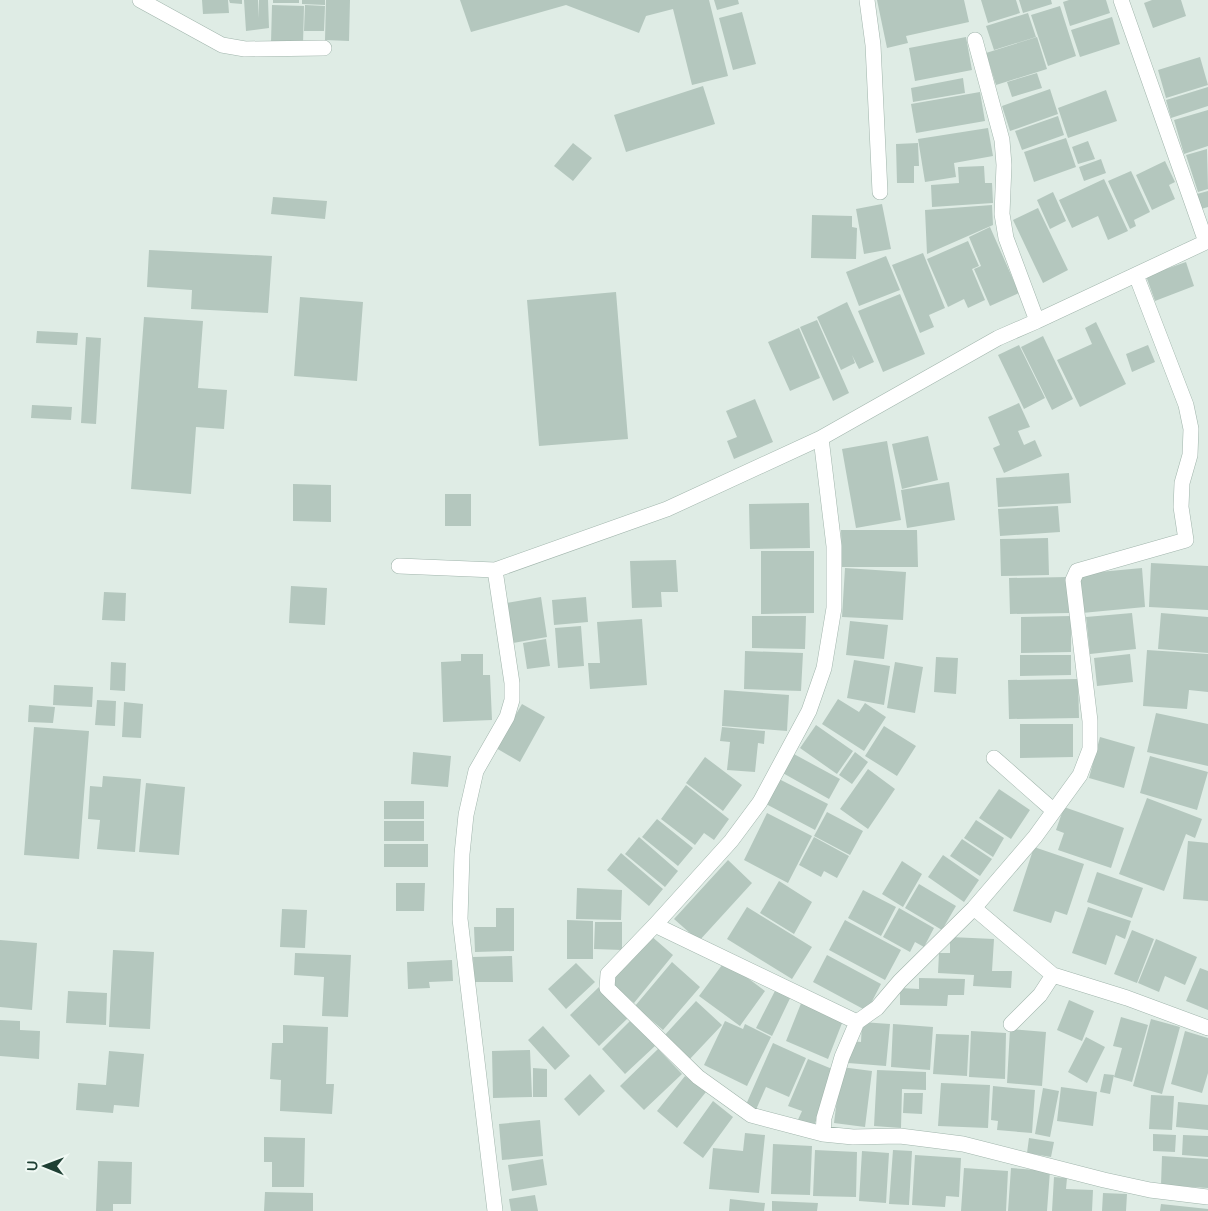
<svg xmlns="http://www.w3.org/2000/svg" width="1208" height="1211" viewBox="0 0 1208 1211" font-family="'Varela Round',sans-serif">
<style>
.building{fill:#b4c7be}
.lines{fill:none;stroke-linecap:round;stroke-linejoin:round}
.minor-casing{stroke:#a1b5ac;stroke-width:16}
.minor{stroke:#fff;stroke-width:15}
</style>
<rect width="100%" height="100%" fill="#dfece5"/>
<!-- building -->
<path class="building" d="M202,0H228L229,13L203,14Z
M229,0H242V4L230,3Z
M244,0H258L259,18V0H268L269,28L246,31Z
M273,0H299V3H273Z
M302,0H325V5L302,4Z
M326,0H350L349,41L325,40Z
M460,0H709L728,76L692,85L673,9L646,16L639,33L566,5L471,32Z
M714,0H738L739,4L717,10Z
M877,0H964L969,22L906,36L908,43L887,48Z
M981,0H1016L1020,13L988,23Z
M1019,0H1051L1052,4L1023,13Z
M1069,0H1106L1110,13L1070,26L1063,2Z
M1152,0H1181L1186,16L1153,28L1144,3Z
M272,5L304,6L303,44L271,43Z
M305,5L325,6L324,31H304Z
M1060,6L1076,56L1048,66L1031,15Z
M742,12L756,64L733,70L719,18Z
M1028,13L1036,37L994,50L986,26Z
M1112,17L1120,44L1080,57L1071,30Z
M966,37L972,70L915,81L909,48Z
M1037,37L1047,69L996,85L986,53Z
M1200,57L1208,85L1166,98L1158,70Z
M1037,73L1042,88L1012,97L1007,82Z
M963,78L965,93L913,102L911,88Z
M703,86L715,124L626,152L614,115Z
M1208,87V106L1171,118L1166,100Z
M1050,89L1058,114L1010,131L1002,106Z
M1106,90L1117,121L1068,138L1058,108Z
M980,92L985,121L916,133L911,104Z
M1208,110V146L1184,154L1174,120Z
M1058,116L1064,135L1022,150L1015,131Z
M988,128L993,156L954,163L956,177L925,182L918,139Z
M1066,138L1076,167L1034,182L1024,152Z
M1088,141L1095,159L1078,164L1072,147Z
M573,143L592,158L573,181L554,166Z
M918,143L919,166H914V183H897L896,144Z
M1207,149L1208,189L1198,192L1186,155Z
M1101,159L1106,173L1084,181L1079,167Z
M1165,161L1175,182L1169,185L1175,199L1152,210L1136,175Z
M984,166L985,183H992L993,203L932,207L931,185L959,183L958,167Z
M1131,171L1150,212L1134,220L1136,226L1130,229L1108,181Z
M1104,179L1128,231L1108,240L1098,216L1072,228L1059,200Z
M1208,191V207L1201,209L1197,194Z
M1053,192L1066,221L1050,229L1037,200Z
M273,197L327,201L325,219L271,214Z
M882,204L891,249L864,254L856,209Z
M992,205L993,225L927,254L925,210Z
M1038,208L1068,270L1043,283L1013,220Z
M812,215L852,216V227L857,228L856,259L811,258Z
M990,227L1019,293L990,306L974,269L981,266L969,237Z
M968,241L979,266L972,269L985,300L968,308L964,299L948,307L927,259Z
M149,250L272,256L268,313L191,309L192,290L147,287Z
M923,253L945,308L929,315L934,327L920,333L892,265Z
M886,256L900,290L859,306L846,272Z
M1186,262L1194,286L1155,301L1146,276Z
M616,292L628,439L539,446L527,300Z
M900,294L925,354L883,372L858,311Z
M300,297L363,302L357,381L294,376Z
M847,302L874,362L859,369L852,355L855,363L841,370L817,317Z
M144,317L203,321L198,388L227,390L224,429L196,427L191,494L131,489Z
M817,320L849,393L833,401L800,327Z
M1096,322L1126,384L1080,407L1057,360L1092,344L1085,328Z
M799,328L820,378L790,391L768,342Z
M37,331L78,333L77,345L36,343Z
M1043,336L1073,399L1052,410L1021,347Z
M86,337L101,338L96,424L81,423Z
M1019,345L1045,398L1024,409L998,355Z
M1148,345L1155,362L1132,372L1126,354Z
M755,399L773,442L734,459L727,441L737,437L726,411Z
M1019,403L1030,427L1018,431L1024,445L1035,440L1042,456L1004,473L993,448L1000,445L988,417Z
M32,405L72,407L71,420L31,418Z
M928,436L938,480L902,489L892,444Z
M887,441L901,520L856,528L842,449Z
M1069,473L1071,503L998,507L996,478Z
M949,482L955,520L907,528L901,490Z
M293,484L331,485V522L293,521Z
M445,494H471V526H445Z
M809,503L810,548L750,549L749,504Z
M1058,506L1060,532L1000,536L998,509Z
M841,530H917L918,567H842Z
M1048,538L1049,575L1001,576L1000,539Z
M761,551H814V613L761,614Z
M676,560L678,592H661L662,607L632,608L630,561Z
M1151,563L1208,566V610L1149,607Z
M845,568L906,572L903,620L842,617Z
M1142,568L1145,607L1082,613L1078,574Z
M1068,577L1069,613L1010,614L1009,578Z
M291,586L327,588L325,625L289,623Z
M104,592L126,593L125,621L102,620Z
M541,597L547,637L513,643L506,603Z
M586,597L588,622L554,625L552,600Z
M1132,613L1136,649L1090,654L1086,617Z
M1161,613L1208,617V653L1158,649Z
M752,616H806L805,649L752,648Z
M1071,616V652L1021,653V617Z
M642,619L647,685L590,689L588,663H600L597,622Z
M850,621L888,625L884,659L846,655Z
M581,626L584,666L558,668L555,628Z
M546,639L550,666L527,669L523,643Z
M1147,650L1208,654V692L1189,690L1187,709L1143,706Z
M745,651L803,653L801,691L744,689Z
M461,654H483V675H490L492,720L443,722L441,662L461,661Z
M1130,654L1133,682L1097,686L1094,658Z
M1020,655H1071V675L1020,676Z
M936,657L958,658L956,694L934,692Z
M854,660L890,666L884,705L847,698Z
M111,662L126,663L125,691L110,690Z
M895,662L923,667L915,713L887,708Z
M1078,679L1079,718L1009,719L1008,680Z
M54,685L93,687L92,707L53,705Z
M724,690L789,695L787,731L722,726Z
M838,699L859,712L865,703L886,717L864,751L822,724Z
M97,700L116,701L115,726L95,725Z
M124,702L143,704L141,738L122,737Z
M522,704L545,717L520,762L496,748Z
M29,705L55,707L53,723L28,722Z
M1156,713L1208,724V766L1147,752Z
M1020,724H1073V757L1020,758Z
M816,725L853,751L837,774L800,748Z
M884,726L916,746L897,776L865,756Z
M34,727L89,731L79,859L24,855Z
M722,727L765,731L764,744L758,743L755,772L727,770L730,742L720,741Z
M1100,737L1135,747L1124,788L1089,778Z
M413,752L451,756L448,787L411,784Z
M855,752L868,762L852,784L839,775Z
M792,753L840,779L829,799L781,772Z
M1150,756L1208,772L1197,810L1140,793Z
M705,757L742,785L723,811L686,783Z
M868,769L895,789L868,829L840,809Z
M103,776L141,779L135,852L97,849L100,820L88,819L90,786L102,787Z
M779,779L828,804L815,830L766,804Z
M146,783L185,787L179,855L139,852Z
M686,785L729,819L714,840L704,833L695,845L661,819Z
M999,789L1030,810L1011,839L979,818Z
M1147,798L1202,819L1195,838L1186,834L1164,891L1119,874Z
M384,801H424V819H384Z
M1064,807L1124,828L1111,868L1058,850L1064,833L1056,830Z
M827,812L863,831L850,855L814,836Z
M767,813L812,836L788,883L744,860Z
M657,819L693,848L678,866L642,837Z
M976,820L1004,838L993,857L964,838Z
M384,821H424V841H384Z
M639,837L678,871L665,887L625,854Z
M814,837L849,856L837,878L824,871L821,877L799,865Z
M962,839L992,859L980,876L950,856Z
M1188,841L1208,843V901L1183,899Z
M384,844H428V867H384Z
M1034,847L1084,864L1067,915L1055,911L1051,923L1013,911Z
M621,853L663,889L649,906L607,870Z
M943,855L979,880L964,902L928,877Z
M728,860L752,883L699,941L674,919Z
M902,861L922,874L903,907L882,894Z
M1097,872L1143,888L1132,918L1087,902Z
M779,881L812,902L794,934L760,913Z
M396,883H425L424,911H396Z
M919,884L956,906L942,930L905,908Z
M577,888L622,890L621,920L576,919Z
M863,890L896,907L881,936L848,918Z
M747,907L812,947L792,979L727,939Z
M1088,907L1131,921L1125,939L1116,935L1106,965L1072,953Z
M496,908H514V951L475,952L474,927H496Z
M899,908L934,928L924,947L915,942L910,952L883,937Z
M282,909L307,910L305,948L280,947Z
M567,920L593,921V959H567Z
M845,920L901,950L885,980L829,950Z
M595,922H622V950L594,949Z
M1132,930L1154,939L1137,983L1114,974Z
M650,935L673,955L634,1003L610,982Z
M950,937L994,939L992,971H1012L1011,988L973,986L974,975L938,973L939,953H950Z
M1156,939L1197,957L1185,985L1165,976L1159,992L1138,983Z
M0,940L37,943L32,1010L0,1007Z
M113,950L154,952L150,1029L109,1027Z
M295,953L351,955L348,1017L322,1016L324,977L294,975Z
M827,955L881,984L867,1011L813,982Z
M512,956L513,982H474L473,957Z
M452,960L453,981L429,982L430,988L408,989L407,962Z
M725,961L765,991L740,1026L699,996Z
M672,962L700,987L663,1030L635,1006Z
M576,963L595,982L566,1009L548,989Z
M1200,968L1208,971V1010L1186,1001Z
M919,978L965,979L964,995H948L947,1006L900,1005V988L919,989Z
M778,985L793,992L772,1036L756,1028Z
M599,987L628,1018L599,1046L570,1015Z
M68,991L107,993L106,1025L66,1023Z
M1069,1000L1094,1011L1082,1041L1057,1030Z
M696,1001L722,1025L688,1061L663,1037Z
M802,1001L844,1018L828,1059L786,1041Z
M1121,1017L1148,1025L1132,1082L1114,1077L1122,1048L1113,1046Z
M1151,1019L1180,1027L1162,1094L1133,1086Z
M0,1020L20,1021V1030L40,1031L39,1059L0,1056Z
M631,1020L655,1046L625,1074L602,1049Z
M725,1021L743,1029L745,1024L771,1037L747,1086L704,1065Z
M862,1022L890,1024L886,1066L848,1063L850,1041L861,1042Z
M893,1024L933,1027L930,1070L891,1067Z
M283,1025L328,1027L326,1084H334L332,1114L280,1111L281,1080L270,1079L272,1043H283Z
M543,1026L570,1056L555,1070L528,1040Z
M1010,1029L1046,1032L1042,1086L1007,1083Z
M971,1031L1006,1033L1005,1079L969,1077Z
M1185,1031L1208,1038V1073L1202,1093L1171,1084Z
M936,1034L969,1035L967,1076L933,1074Z
M1086,1037L1105,1047L1087,1083L1068,1072Z
M773,1043L806,1058L789,1097L766,1087L755,1112L745,1107Z
M658,1049L682,1074L644,1110L620,1086Z
M530,1050L532,1097L493,1098L492,1051Z
M109,1051L144,1054L139,1107L114,1105L113,1113L76,1110L78,1083L106,1085Z
M808,1059L837,1071L812,1130L796,1124L802,1111L788,1106Z
M841,1067L872,1071L865,1127L834,1123Z
M533,1068L547,1069V1097H533Z
M877,1070L926,1072V1090L902,1089L901,1128L874,1126Z
M590,1074L605,1091L579,1116L564,1099Z
M1104,1074L1114,1075L1110,1094L1100,1092Z
M685,1076L706,1092L677,1128L657,1111Z
M941,1083L990,1085L988,1128L938,1126Z
M993,1086L1035,1090L1032,1133L997,1130L998,1121L991,1120Z
M1061,1087L1097,1092L1093,1126L1057,1121Z
M1043,1088L1059,1091L1050,1137L1035,1134Z
M904,1093H923L922,1114L903,1113Z
M1151,1095L1174,1096L1172,1130L1149,1129Z
M713,1101L733,1117L703,1158L683,1143Z
M1178,1102L1208,1105V1130L1176,1127Z
M540,1120L543,1156L502,1160L499,1124Z
M745,1133L765,1135L759,1193L709,1189L713,1148L743,1151Z
M1153,1134L1176,1135L1175,1152L1153,1151Z
M1183,1135L1208,1136V1157L1182,1155Z
M264,1137L305,1138L304,1187H272V1162H264Z
M1029,1138L1054,1142L1051,1157L1027,1153Z
M773,1144L812,1146L810,1195L771,1194Z
M815,1150L857,1152L856,1197L813,1196Z
M893,1150L912,1151L909,1205L889,1204Z
M862,1151L889,1153L886,1203L859,1201Z
M915,1155L961,1158L959,1197L946,1196L945,1207L912,1205Z
M1162,1156L1208,1159V1188L1161,1185Z
M543,1159L547,1185L512,1191L508,1165Z
M98,1161L132,1162L131,1204H113V1211H96Z
M964,1168L1008,1171L1006,1211H961Z
M1011,1168L1050,1171L1047,1211H1008Z
M1054,1177L1067,1178L1066,1189L1093,1190L1092,1211H1052Z
M265,1192L313,1193V1211H264Z
M1103,1193L1127,1194L1126,1211H1102Z
M535,1195L538,1211H511L509,1199Z
M730,1199L765,1203L764,1211H729Z
M772,1201L818,1203L817,1211H772Z
M1161,1204L1208,1209V1211H1160Z"/>
<g class="lines">
<defs>
<path id="minor" d="M140,0L222,45L245,49L324,48
M867,0L873,45L880,192
M1121,0L1206,242
M975,40L1002,140L1004,165L1002,214L1006,238L1037,321
M1136,275L1186,405L1191,429L1190,455L1182,483L1181,507L1186,540L1077,571L1073,580L1090,721V749L1080,775L1035,837L974,908L900,981L877,1008L857,1022L842,1057L824,1118L823,1134L853,1137L900,1136L963,1144L1104,1180L1150,1190L1208,1197
M821,438L834,546V608L824,668L809,711L760,802L731,841L655,925L608,974L607,988L698,1077L751,1115L823,1134
M399,566L495,570L667,509L821,438L998,338L1037,321L1208,241
M994,758L1054,811
M974,908L1053,975L1127,998L1208,1028
M655,925L857,1022
M1011,1024L1040,995L1053,975
M495,1211L460,919L462,854L466,815L476,771L507,717L512,700V683L495,570"/>
</defs>
<!-- minor casing -->
<use href="#minor" class="minor-casing"/>
<!-- minor -->
<use href="#minor" class="minor"/>
</g>
<!-- north arrow -->
<g transform="translate(45 1166) rotate(271)" stroke="#f0f9f4" stroke-width="4" paint-order="stroke">
<path d="M0-4L9 19L0 12L-9 19Z" fill="#1e3f33"/>
<text y="-8" font-size="14" font-weight="bold" text-anchor="middle" fill="#1e3f33">U</text>
</g>
</svg>
